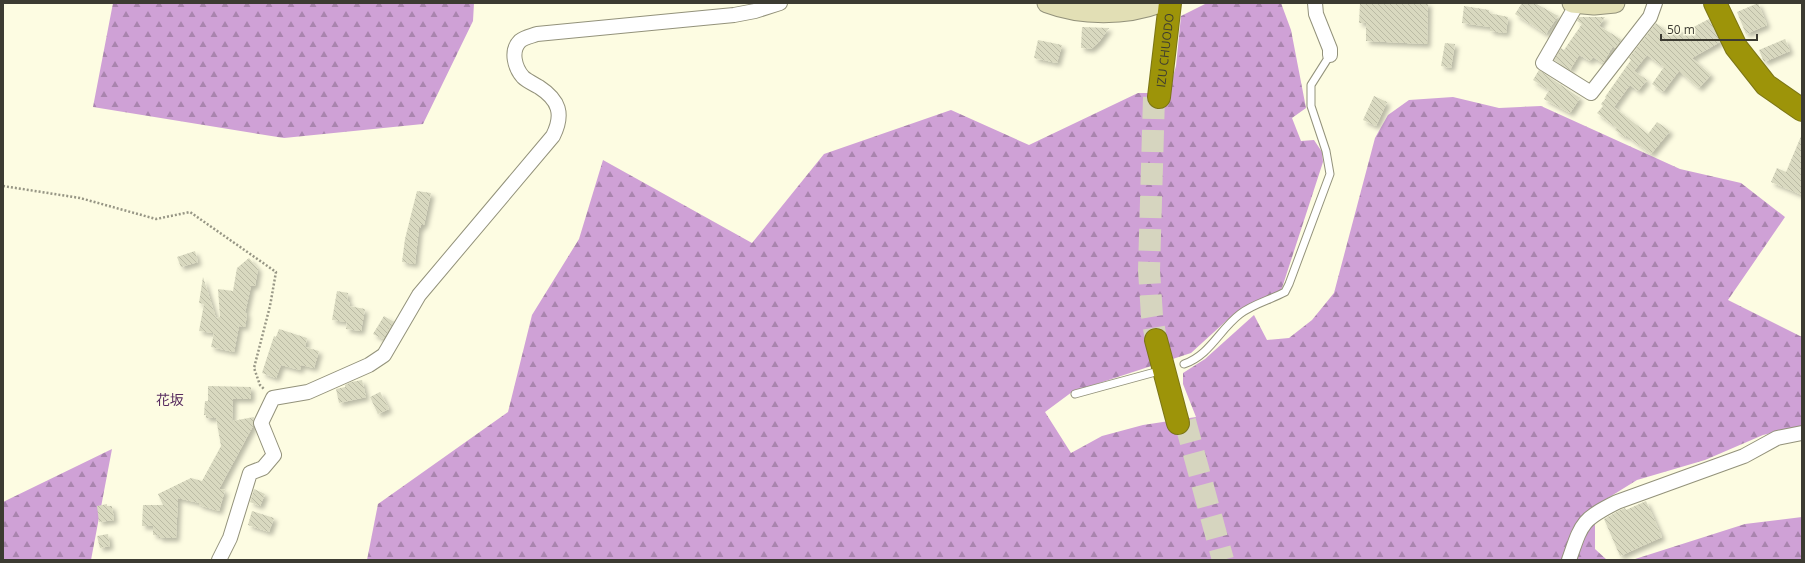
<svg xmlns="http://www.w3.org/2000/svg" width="1805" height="563" viewBox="0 0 1805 563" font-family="'Open Sans','Noto Sans JP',sans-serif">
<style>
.forest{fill:url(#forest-firs)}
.building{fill:url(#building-back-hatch);filter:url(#shadow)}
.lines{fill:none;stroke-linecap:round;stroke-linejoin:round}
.highway-tunnel{stroke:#d6d5bf;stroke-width:22;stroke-dasharray:22 11;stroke-linecap:butt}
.lane-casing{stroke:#93927b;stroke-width:9}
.street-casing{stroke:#93927b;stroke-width:16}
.secondary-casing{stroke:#93927b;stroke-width:21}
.highway-casing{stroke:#7b7517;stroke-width:24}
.path{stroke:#979685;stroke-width:2.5;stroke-dasharray:2 2;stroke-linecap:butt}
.lane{stroke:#fff;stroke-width:7}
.street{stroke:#fff;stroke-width:14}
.secondary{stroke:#e2dfb5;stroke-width:19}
.highway{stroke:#9d9409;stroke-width:22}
.labels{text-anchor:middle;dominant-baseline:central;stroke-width:4;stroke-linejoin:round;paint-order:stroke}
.street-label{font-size:12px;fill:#3c3b32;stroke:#fdfce2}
.quarter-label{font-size:14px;fill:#562a5e;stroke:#fdfce2}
</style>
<defs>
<pattern id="forest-firs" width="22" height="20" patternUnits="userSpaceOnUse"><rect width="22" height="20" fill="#cfa1d6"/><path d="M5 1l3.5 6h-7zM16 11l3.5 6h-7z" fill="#a984ae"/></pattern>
<pattern id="building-back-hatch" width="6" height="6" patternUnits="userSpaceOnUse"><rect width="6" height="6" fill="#d9d9c0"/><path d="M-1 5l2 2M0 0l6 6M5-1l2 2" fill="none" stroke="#bbbba5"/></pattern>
<filter id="shadow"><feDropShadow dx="3.5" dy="3.5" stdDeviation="2" flood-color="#0004"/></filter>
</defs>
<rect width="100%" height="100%" fill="#fdfce2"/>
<!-- forest -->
<path class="forest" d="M113,3H474L473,21L423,124L284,138L93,107Z
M1207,3H1281L1291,30L1306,108L1292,118L1301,141L1314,140L1322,152L1323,162L1281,291L1236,312L1191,353L1072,392L1045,412L1071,453L1102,436L1143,425L1196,417L1183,384V373L1205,359L1254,315L1267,340L1289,338L1312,320L1334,293L1375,138L1388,115L1409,100L1453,97L1499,108L1541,106L1680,169L1741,183L1785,217L1728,300L1802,337V426L1763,435L1705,460L1637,480L1595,506V549L1607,560H367L378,504L508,412L532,315L579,239L603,160L752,243L824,154L951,110L1029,145L1138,93H1168L1176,66L1181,16Z
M112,449L91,560H3V502Z
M1802,517V560H1632L1745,524Z"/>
<!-- building -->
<path class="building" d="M1360,3H1428L1427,44L1366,41V23H1359Z
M1522,3H1535L1558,16L1546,34L1515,14Z
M1758,3L1767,25L1746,34L1737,12Z
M1464,6L1489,10V13L1508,17L1506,33L1490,31V27L1462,23Z
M1579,17H1605L1599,26L1622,40L1615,48L1613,46L1603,63L1593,57L1590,61L1579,55L1570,70L1554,60L1561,48L1564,50L1582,24L1577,21Z
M1709,19L1720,42L1692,58L1711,75L1699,88L1679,71L1663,92L1652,84L1664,67L1647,55L1634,71L1647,80L1638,91L1630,85L1614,107L1648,134L1657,122L1670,131L1651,154L1626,135L1625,137L1615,130L1617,128L1597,113L1603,106L1601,104L1606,98L1605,97L1631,60L1629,58L1656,23L1670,33L1675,26L1680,34Z
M1082,27L1109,28L1099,42L1091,49L1081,48Z
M1785,39L1790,51L1764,62L1759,50Z
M1038,40L1062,45L1057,63L1034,58Z
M1445,43L1455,44L1451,68L1441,66Z
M1539,70L1580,98L1570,113L1544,99L1549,90L1533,80Z
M1374,96L1387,102L1376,126L1363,120Z
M1802,134V195L1771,182L1777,168L1786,172Z
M417,191L431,193L424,225H421V228H419L415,264L402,262L405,239Z
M195,251L198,262L181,267L177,257Z
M249,258L258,269L255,286H251L245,313L247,314L245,327L239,326L234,352L211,347L214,333L199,331L204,304L199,303L203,277L216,318L220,317L218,289L233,291L237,268Z
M337,291L348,293L347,301H350L349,306L365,309L361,331L346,329L347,322L332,320Z
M384,316L394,322L383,339L373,334Z
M279,329L307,338L305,347L319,351L314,368L301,365L300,370L281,365L276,378L262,373L274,336L276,337Z
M362,380L366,397L339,403L336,389L345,387V385L351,382Z
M208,386L251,387V399H233L232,421L254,417L253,426L219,489L225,490L219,511L199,505V503L178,498L176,538H159V535H153V526H142L143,505H163L158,494L191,478L202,481L221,446L216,418H206V415H204L205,401H208Z
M380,392L389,409L378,414L370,397Z
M254,489L265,494L260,506L250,502Z
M1646,501L1662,537L1620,556L1604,519L1620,510L1625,508L1626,510Z
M107,504V506H112L114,520L99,522L97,506Z
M252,511L274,518L269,532L248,525Z
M108,534L110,546L100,548L97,536Z"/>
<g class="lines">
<!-- highway-tunnel -->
<path class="highway-tunnel" d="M1154,97L1149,270L1152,316L1156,340
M1185,421L1223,560"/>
<defs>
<path id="lane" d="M1184,364C1210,355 1219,330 1240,314C1253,304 1270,300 1285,292L1289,284L1330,174L1326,151L1311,106V85L1330,55
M1075,394L1159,371"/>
<path id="street" d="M1315,3L1316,14L1330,49V55
M1577,4L1543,63L1591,93L1650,17L1655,3
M219,560L230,538L250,473L263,468L274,455L261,423L273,398L308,392L369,365L384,355L419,295L553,136C564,114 559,100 539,87C534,84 527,81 523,77C515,68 510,51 520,41C525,37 532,36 537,34L734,15L755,11L780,3
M1569,560C1582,523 1581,520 1617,502L1744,456L1777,438L1802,433"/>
<path id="secondary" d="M1047,3C1081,16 1126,16 1160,3
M1572,3L1594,5L1615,3"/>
<g id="highway">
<path d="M1715,3L1736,47L1766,85L1802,110"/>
<path id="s1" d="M1159,97L1170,3"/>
<path d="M1156,340L1178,423"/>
</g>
</defs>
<!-- lane casing -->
<use href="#lane" class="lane-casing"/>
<!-- street casing -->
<use href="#street" class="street-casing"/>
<!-- secondary casing -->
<use href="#secondary" class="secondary-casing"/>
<!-- highway casing -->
<use href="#highway" class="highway-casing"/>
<!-- path -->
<path class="path" d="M3,186L80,198L156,219L190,212L276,272L270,306L254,368L260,385L265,390"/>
<!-- lane -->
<use href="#lane" class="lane"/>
<!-- street -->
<use href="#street" class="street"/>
<!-- secondary -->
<use href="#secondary" class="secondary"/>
<!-- highway -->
<use href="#highway" class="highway"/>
</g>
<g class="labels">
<!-- street labels -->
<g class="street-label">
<text stroke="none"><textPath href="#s1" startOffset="47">IZU CHUODO</textPath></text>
</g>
<!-- quarter labels -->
<g class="quarter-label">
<text x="170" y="399">花坂</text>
</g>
</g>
<!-- border -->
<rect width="1805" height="563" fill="none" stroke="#3c3b32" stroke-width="8"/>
<!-- scale -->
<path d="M1661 34v6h96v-6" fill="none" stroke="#3c3b32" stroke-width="2"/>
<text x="1667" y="34" font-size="12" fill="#3c3b32" stroke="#fdfce2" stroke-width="3" paint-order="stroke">50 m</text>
</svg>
